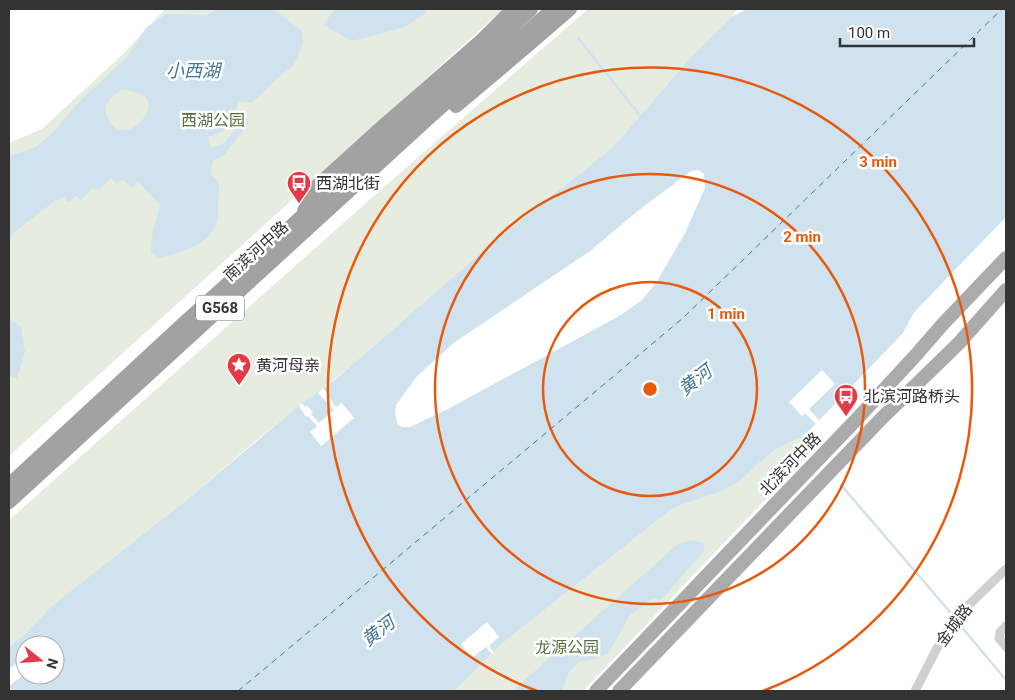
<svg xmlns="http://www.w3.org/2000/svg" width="1015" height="700" viewBox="0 0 1015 700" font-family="Roboto,'Noto Sans SC',sans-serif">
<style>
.green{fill:#e6ecdf}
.water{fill:#cfe2ee;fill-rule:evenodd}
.pier{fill:#fff}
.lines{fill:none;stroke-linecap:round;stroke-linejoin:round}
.stream{stroke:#cfe2ee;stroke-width:2.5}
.ferry{stroke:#3f7597;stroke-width:1;stroke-dasharray:6 5;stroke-linecap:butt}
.minor{stroke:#d0d0d0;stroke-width:9}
.primary{stroke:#ababab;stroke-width:14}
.trunk{stroke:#a2a2a2;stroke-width:14}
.ring{fill:none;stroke:#e8590c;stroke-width:2.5}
.labels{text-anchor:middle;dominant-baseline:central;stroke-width:5;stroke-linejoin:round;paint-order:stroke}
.shield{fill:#fff;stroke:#707070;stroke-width:1}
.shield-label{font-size:15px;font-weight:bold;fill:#333}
.park-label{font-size:16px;fill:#56703f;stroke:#fff}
.poi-label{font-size:16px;fill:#333;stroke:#fff;text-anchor:start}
.street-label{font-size:16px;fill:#333;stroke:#fff}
.water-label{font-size:18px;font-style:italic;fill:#3f7597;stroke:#fff}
.centre{fill:#e8590c;stroke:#fff;stroke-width:2.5}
.ring-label{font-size:15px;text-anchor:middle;font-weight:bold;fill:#e8590c;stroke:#fff;stroke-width:5;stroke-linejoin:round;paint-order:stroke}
</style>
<rect width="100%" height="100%" fill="#fff"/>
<!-- green -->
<path class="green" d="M165,9H503L9,456V143L42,129L125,52Z
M588,9H737L733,16L693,55L620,139L608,151L494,242L369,352L260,437L182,504L9,647V520L375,195Z
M807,433L819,443L583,691H454L504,642L668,512L678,506L720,492L739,482L758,464L775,450Z"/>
<!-- water -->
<path class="water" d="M217,9H273L301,30L303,43L294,65L274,81L252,103L238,101C235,123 230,130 208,137L211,148L223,144L246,117L249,123L223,156L213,161L210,174C222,184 219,188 218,202C218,209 219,219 216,225C207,246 180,252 160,258L151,253L152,236L160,205L138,182L132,188L122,179L117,184L111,178L98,191L93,187L81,200L76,196L69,202L63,197L58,201L56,200L13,233L9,240V156L36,147L53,132L80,101L127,57L146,28L166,14L207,15ZM122,89C129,91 143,93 147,99C157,116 119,149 107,116C102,103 112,97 122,89Z
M335,9H425L426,13L405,27L352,41L323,25Z
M747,9H1006V217L919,307L913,314L903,333L807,433L775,450L758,464L739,482L720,492L678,506L668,512L504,642L454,691H9V647L26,633L52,606L182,504L302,403L336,379L494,242L608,151L620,139L693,55L733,16ZM698,170L704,174L705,188L684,235L656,283L642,300L621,315L448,409L410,427H402L397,423L395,413L396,405L417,376L455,342L590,251L639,210L691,171ZM25,645H55V675H25Z
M9,318L21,327L25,352L17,378L9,377Z
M693,540L704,543V551L661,600L653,598L629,616L609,653L595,659L578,662L569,672L562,691H515L516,688L679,543Z"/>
<!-- pier -->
<path class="pier" d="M822,370L835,384L809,409L819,420L816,424L805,413L802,416L789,402Z
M323,388L336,407L342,403L354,418L321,446L310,432L317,426L308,416L306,417L299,406L302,403L305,407L307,406L313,412L311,414L319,423L334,410L318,393Z
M487,622L499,637L489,646L494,653L492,654L486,647L472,658L461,644Z
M25,657V674L9,686V666L11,668Z"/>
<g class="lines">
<!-- stream -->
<path class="stream" d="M578,38L641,117
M798,435L812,451
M841,485L950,612
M960,625L1006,680"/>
<!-- ferry -->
<path class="ferry" d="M238,691L683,318L1002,9"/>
<!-- minor -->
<path class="minor" d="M1006,626L1000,632L999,638L1006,647
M915,691L936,650L955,618L1006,569"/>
<!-- primary -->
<path class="primary" d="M596,691L855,421L916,355L942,325L1006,258
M619,691L883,417L959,343L1006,290"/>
<!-- trunk -->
<path class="trunk" d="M456,106L526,47L570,9
M304,211L316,187L381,128L482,40L513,9
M9,485L182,325L531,9
M9,502L432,115L553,9"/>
</g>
<!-- distance rings -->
<g class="ring">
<circle cx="650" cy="389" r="107"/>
<circle cx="650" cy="389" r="215"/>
<path d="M537 691A322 322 0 1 1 763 691"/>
</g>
<!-- icons -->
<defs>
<symbol id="bus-pin" viewBox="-11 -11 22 30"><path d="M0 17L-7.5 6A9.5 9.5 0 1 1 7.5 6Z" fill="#e63946" stroke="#fff"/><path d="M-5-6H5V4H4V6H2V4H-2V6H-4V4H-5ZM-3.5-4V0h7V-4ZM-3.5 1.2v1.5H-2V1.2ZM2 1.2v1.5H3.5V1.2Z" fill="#fff"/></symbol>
<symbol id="sight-pin" viewBox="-11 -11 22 30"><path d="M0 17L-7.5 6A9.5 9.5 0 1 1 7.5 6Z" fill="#e63946" stroke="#fff"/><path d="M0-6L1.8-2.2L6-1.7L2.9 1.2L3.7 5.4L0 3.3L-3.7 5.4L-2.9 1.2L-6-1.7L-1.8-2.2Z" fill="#fff"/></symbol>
</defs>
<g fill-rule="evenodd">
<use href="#bus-pin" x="285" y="169" width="28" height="38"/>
<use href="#sight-pin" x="225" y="351" width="28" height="38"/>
<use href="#bus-pin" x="832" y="382" width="28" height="38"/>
</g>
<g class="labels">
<!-- shield labels -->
<rect class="shield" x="196" y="295.5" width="48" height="25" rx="4"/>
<g class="shield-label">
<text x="220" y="308">G568</text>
</g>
<!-- park labels -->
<g class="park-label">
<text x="213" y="120">西湖公园</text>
<text x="567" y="647">龙源公园</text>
</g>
<!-- poi labels -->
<g class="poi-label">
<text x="316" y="183">西湖北街</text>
<text x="256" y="365">黄河母亲</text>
<text x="864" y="396">北滨河路桥头</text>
</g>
<!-- street labels -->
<g class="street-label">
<text transform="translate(256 251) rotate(-42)">南滨河中路</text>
<text transform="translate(790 464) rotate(-46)">北滨河中路</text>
<text transform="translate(954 625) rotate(-53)">金城路</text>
</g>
<!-- water labels -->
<g class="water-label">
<text x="193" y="70">小西湖</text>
<text transform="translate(695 380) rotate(-38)">黄河</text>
<text transform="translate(378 631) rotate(-38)">黄河</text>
</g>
</g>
<circle cx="650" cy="389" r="8" class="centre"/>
<g class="ring-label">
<text x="878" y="167">3 min</text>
<text x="802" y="242">2 min</text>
<text x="726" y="319">1 min</text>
</g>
<!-- border -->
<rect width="1015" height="700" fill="none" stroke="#333333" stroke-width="20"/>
<!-- north arrow -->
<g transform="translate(40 660) rotate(107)"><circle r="24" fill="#ffffff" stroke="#adadad"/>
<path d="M0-4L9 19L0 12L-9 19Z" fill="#e63946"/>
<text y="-8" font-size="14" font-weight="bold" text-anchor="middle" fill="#333333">N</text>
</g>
<!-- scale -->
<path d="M840 38v8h134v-8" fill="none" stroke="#333333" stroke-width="2.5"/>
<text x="848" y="38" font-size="15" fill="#333333" stroke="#ffffff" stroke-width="4" paint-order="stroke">100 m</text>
</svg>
